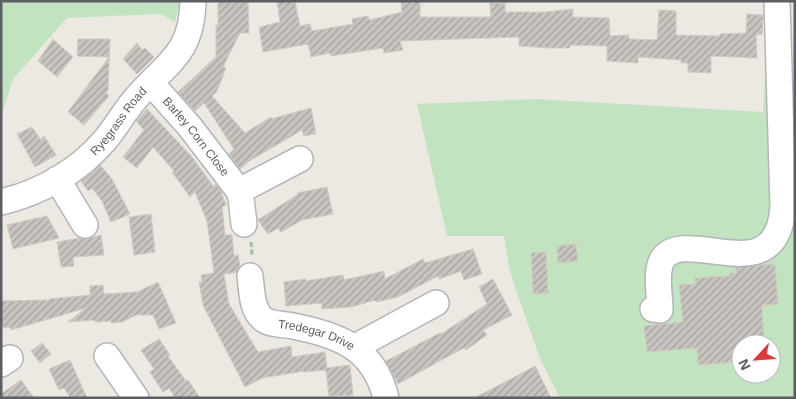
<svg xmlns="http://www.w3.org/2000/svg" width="796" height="399" viewBox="0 0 796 399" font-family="Helvetica,sans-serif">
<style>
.green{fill:#c2e3c0;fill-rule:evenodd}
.building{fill:url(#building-hatch);stroke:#d1cbc1}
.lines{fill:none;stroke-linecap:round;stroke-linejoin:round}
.minor-casing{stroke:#b3b5b9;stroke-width:28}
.path{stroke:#9ac3a2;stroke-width:3;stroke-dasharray:5 2.5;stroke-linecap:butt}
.minor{stroke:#fff;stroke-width:25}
.labels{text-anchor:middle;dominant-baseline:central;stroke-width:4;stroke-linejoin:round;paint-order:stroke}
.street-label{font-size:12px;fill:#5b5e62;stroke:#fff}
</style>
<defs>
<pattern id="building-hatch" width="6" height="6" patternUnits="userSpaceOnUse" patternTransform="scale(1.25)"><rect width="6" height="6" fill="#c8c4c0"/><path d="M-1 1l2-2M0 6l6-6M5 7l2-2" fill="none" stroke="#a5a29f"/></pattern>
</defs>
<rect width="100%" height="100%" fill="#ece9e2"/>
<!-- green -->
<path class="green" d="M1,1H180L175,22L161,14L67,18L13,79L1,117Z
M768,23L795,84V398H560L541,361L517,293L509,268L504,236H447L417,104L535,99L763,112ZM741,344H771V374H741Z"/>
<!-- building -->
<path class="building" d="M218,1L248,2L249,33H240L223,67L226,68L217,91L212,96L245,133L271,117V119L311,108L316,134L304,136L302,130L251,160L240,169L229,154L234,149L204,103L195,111L178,92L216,57V25H218Z
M277,1H295L300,26L310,24L312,31L353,24L352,19L368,16L369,20L402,12L401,1H420V17H491L490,3H505V12H546L573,9V17L609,18L610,36L629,35V39L657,40L659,10L676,11V35L720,36V34L746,33L747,14L763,15V18L762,34L756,35L757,58L711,56V73L688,72V63H681V60L638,57V63L607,61V46L570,45V48H551L519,46V37L400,41L403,50L384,53L383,48L331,56L330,53L311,57L308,44L263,52L259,27L280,22Z
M53,39L73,57L57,77L38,61Z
M78,39H110L108,90L106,93L109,96L84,125L68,112L109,57L77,56Z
M137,43L142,50L145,48L154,57L137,74L123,59Z
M147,109L192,157L213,186L216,184L220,189L226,205L222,207L225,235H232L234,256L238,255L240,266L237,272L224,274L229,304L258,352L291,346L292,357L325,352L327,368L350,365L353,395L329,396L326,370L305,372L304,371L262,378L245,387L203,305L199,282H202L201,275L214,273L207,221L195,192L190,197L172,172L174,171L153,147L137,168L123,157L144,130L136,121Z
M32,127L41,140L44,136L56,155L35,167L17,134Z
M100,165L112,179L130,214L111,222L102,201L92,188L88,191L81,181Z
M327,187L333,214L302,220L281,232L278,228L268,234L258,220L297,195V193Z
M151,214L155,252L134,255L129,217Z
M47,216L59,238L13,249L7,225Z
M101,235L104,255L73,257L74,266L61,267L57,242L80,238L86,239Z
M576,244L578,261L558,263L557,246Z
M473,249L482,274L464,280L461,271L439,279L438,276L398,297L376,302L375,300L351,307L322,309V303L286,306L284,282L306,279V281L343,275L344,280L384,271L385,279L423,259L425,263Z
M546,252L548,293L533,294L531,253Z
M775,264L778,304L762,305L764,344H741V362L698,365L697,348L647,352L644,326L683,322L679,285L695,284V278L730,276V273H736V267Z
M493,279L512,315L483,330L487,335L466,350L464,348L458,351L398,384L386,361L440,333L441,334L487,304L479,287Z
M158,282L176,323L159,329L153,315H136L122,322L111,323V321L95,322V320L68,322L86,308L11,330L10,327L3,328V326H1V301L49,300V299L90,295V286L103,285L104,294L137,292Z
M159,339L170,355L168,356L186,381L188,380L200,398H175L169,388L163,392L150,372L154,369L141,350Z
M42,343L51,354L40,363L31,351Z
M70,360L87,398H71L64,388L59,390L49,369Z
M535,366L551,398H474L507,381Z
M21,380L34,398H1V394Z"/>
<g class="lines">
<defs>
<g id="minor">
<path id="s1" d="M151,83L190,127L239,191L241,198L244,224"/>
<path d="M57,179L85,225"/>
<path d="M239,191L300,159"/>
<path id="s2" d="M1,202C40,193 79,171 105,140C117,126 125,110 137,97C169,61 192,53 193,1"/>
<path id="s3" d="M250,276C252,290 251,309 263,319C271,325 284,324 293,326C339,335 374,348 386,398"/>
<path d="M653,309L660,310C660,295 655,273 662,260C684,223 778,296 783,206L777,1"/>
<path d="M355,347L436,303"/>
<path d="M107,356L136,398"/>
<path d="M1,364L10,358"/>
</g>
</defs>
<!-- minor casing -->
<use href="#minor" class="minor-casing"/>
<!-- path -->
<path class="path" d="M251,242L252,256"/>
<!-- minor -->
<use href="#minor" class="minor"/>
</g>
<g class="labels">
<!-- street labels -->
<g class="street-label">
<text stroke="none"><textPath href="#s2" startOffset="146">Ryegrass Road</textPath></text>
<text stroke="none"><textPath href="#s1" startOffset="70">Barley Corn Close</textPath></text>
<text stroke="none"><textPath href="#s3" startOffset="102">Tredegar Drive</textPath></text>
</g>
</g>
<!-- border -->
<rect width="796" height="399" fill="none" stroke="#5b5e62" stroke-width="5"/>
<!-- north arrow -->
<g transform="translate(756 359) rotate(244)"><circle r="24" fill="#ffffff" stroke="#bdbfc0"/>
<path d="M0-4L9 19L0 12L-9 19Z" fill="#de3937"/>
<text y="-8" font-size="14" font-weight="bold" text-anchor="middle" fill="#5b5e62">N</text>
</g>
</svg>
